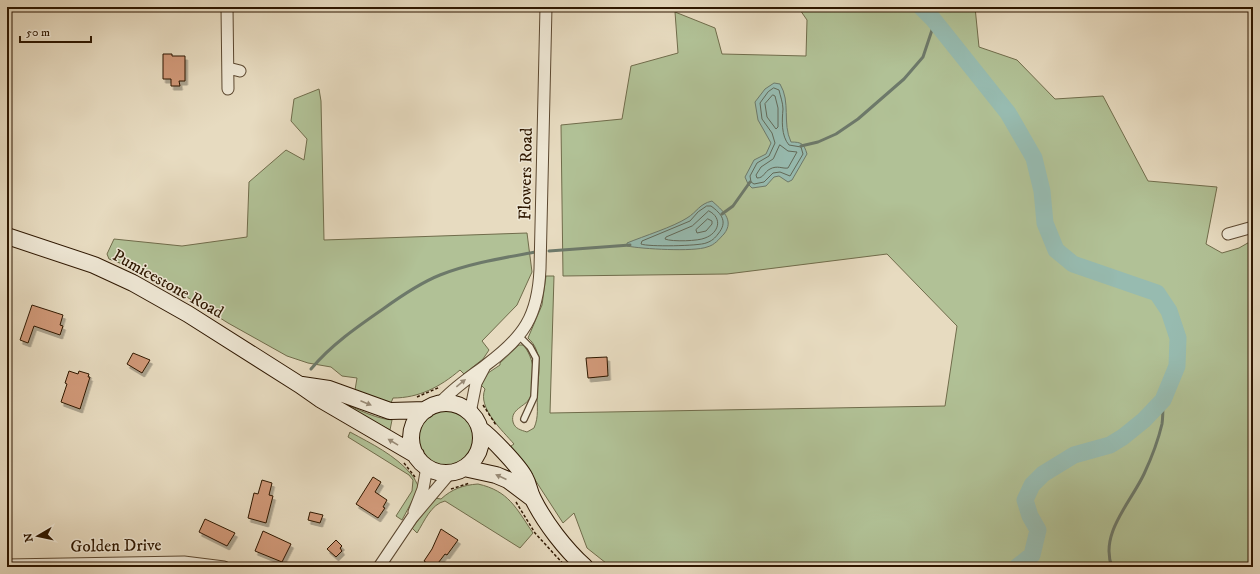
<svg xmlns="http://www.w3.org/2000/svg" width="1260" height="574" viewBox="0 0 1260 574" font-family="'IM FELL DW Pica',serif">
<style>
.green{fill:#b1c196;stroke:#706c4b}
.water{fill:#97bbb0;stroke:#6d796a}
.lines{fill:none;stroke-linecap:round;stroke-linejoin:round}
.shore{stroke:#626958;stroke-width:1}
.stream{stroke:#6d796a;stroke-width:3}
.river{stroke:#97bbb0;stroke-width:17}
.building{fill:#d19979;stroke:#2e1700;filter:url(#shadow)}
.lane-casing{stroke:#5c4830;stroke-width:8}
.street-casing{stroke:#5c4830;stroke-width:13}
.secondary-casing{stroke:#2e1700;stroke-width:18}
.path{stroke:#2e1700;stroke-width:1.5;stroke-dasharray:3 2;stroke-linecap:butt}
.lane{stroke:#efe8d6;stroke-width:5.5}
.street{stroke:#efe8d6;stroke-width:11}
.secondary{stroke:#efe8d6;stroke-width:16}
.oneway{fill:#988a76}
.labels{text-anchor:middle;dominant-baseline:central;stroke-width:3;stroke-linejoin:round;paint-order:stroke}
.street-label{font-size:17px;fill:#2e1700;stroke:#efe8d6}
</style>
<defs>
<filter id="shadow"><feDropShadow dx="2.5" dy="4" stdDeviation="0" flood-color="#0004"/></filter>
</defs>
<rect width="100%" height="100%" fill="#e7dbc0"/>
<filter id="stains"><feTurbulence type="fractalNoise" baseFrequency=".005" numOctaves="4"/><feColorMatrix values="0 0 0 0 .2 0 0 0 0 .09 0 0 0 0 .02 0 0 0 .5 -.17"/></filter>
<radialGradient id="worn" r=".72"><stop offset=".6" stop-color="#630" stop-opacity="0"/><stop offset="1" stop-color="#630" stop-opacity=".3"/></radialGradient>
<!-- green -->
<path class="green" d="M798,7H975L979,47L1017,60L1055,99L1103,96L1148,181L1217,187L1206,244L1222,253L1239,248L1253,240V567H611L587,548L574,513L563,523L528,469L511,450V446L514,444C503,431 477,408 485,389L481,385L488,373L500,365V363L519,345H523C534,356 538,384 530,398C525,407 510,409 513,422C515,429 521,430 527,432L534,428C539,417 537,406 537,394C538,375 544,352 528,338L542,305L546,276H554L550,413L945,406L957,326L887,254L727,274L563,276L561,125L622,119L631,66L678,53L675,12L715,28L722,54L806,56L807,20Z
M319,89L321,101L324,240L527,233L532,272L517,305L482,341L489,350L483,359L464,374L460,370C440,387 419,398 393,398L391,403L355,390L357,378L342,376L331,367L308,363L287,356L228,323L152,275L109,259L107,254L114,239L182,246L247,237L249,182L286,150L304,160L307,139L291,121L294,99Z
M329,398C350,404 370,418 392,420L390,430Z
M417 438a28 28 0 1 1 56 0a28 28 0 1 1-56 0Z
M350,432C372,444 395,455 411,474C415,478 416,483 419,487L418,490L402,520L396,516L412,491L413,480L409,475L348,437Z
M478,484C509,491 516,508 533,533L520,548L445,501C431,504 424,522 417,533L412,528L435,498L441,499C452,489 463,485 478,484Z"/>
<!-- water -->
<path class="water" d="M774,83L780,84C791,102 782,123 791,142C802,142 804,144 807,154L792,180L788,182L779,176L774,177L766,186L752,188L748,184L745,177L754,160L766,154L771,143L758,120L755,102L765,89Z
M712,201C722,210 735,220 724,234C719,239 715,245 707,247C694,252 642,249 627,246V243C644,236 673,227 687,218C697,212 699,204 712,201Z"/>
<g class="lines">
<!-- shore -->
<path class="shore" d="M774,88L779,90C780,95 783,103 783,109C782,120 781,136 789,145L801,147L803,154L790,176L780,172L773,173L764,182L754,184L751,182L750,176L757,163L769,156L775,143L772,133L762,119L760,103L768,92Z
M773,95L775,96L778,108V127L776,129L767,117L765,104Z
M780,145L788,151L797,152L788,168C783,169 777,165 770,169C764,172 764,178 757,178L756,175L761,167L773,159Z
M707,206H711C722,214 728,222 718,234C715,238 712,241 706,243C699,246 648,247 641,244L642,241L690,221L698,212Z
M709,211C723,218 719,233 705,238C699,241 672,242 665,239L666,237L692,226Z
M708,219L712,221V224L706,231L697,233L696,230Z"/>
<!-- stream -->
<path class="stream" d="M801,146L818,142L836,134L858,119L904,79L923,57L932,30L933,19
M722,214L733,206L750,182
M549,251L630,245
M311,369C331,345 357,327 383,309C401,296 420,283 440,275C471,263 503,258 535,252
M1112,567C1099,534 1131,502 1144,474C1151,459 1158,441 1162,424C1163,417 1163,408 1163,400"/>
<!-- river -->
<path class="river" d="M921,7L933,19L1008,113L1034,158L1042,191L1045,223L1056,250L1073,264L1157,293L1169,311L1178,338L1177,366L1163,400L1144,420L1123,437L1110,445L1074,455L1043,474L1032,485L1025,500L1030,516L1038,530L1032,555L1017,567"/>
</g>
<!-- building -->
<path class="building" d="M163,54H172V56H185V81H179L180,86H171V79H163Z
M32,305L63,315L60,325L63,326L60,335L34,326L28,343L20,340Z
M133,353L150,360L142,373L127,364Z
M607,357L608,376L588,378L586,358Z
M69,371L78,374L79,371L89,374L88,377H90L80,409L61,402L67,384L65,383Z
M373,477L381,482L375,492L387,500L383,507L385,508L378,518L356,504Z
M262,480L272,483L269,495L273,496L266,523L248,518L254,493L258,494Z
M310,512L323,515L320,523L308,520Z
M205,519L235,533L227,546L199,532Z
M441,529L458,540L447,555L445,554L435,567H433L424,561L432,549Z
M263,531L291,544L282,562L255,551Z
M336,540L342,546L340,548L342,551L336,557L327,549Z"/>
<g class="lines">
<defs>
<path id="lane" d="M519,336L530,347L536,358L534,397L524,419"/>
<path id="street" d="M227,7L228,89
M228,68L240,71
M1228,234L1253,227
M439,404C453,388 469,378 486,365C524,337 538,316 540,269L546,7
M470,413L476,383L485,366
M414,512L423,489L427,467
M7,565L184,562L224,567
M379,567L412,518L450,473"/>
<path id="secondary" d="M7,236L94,265L133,283L188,314L300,385L320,399L416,455
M302,385L329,389L390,411L426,410
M411 438a35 35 0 1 1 70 0a35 35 0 1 1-70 0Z
M480,429C491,437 519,466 525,478C529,485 529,492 533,499C545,523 565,549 585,567
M464,468L496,475L508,480L532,498"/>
</defs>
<!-- lane casing -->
<use href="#lane" class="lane-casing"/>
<!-- street casing -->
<use href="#street" class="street-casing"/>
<!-- secondary casing -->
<use href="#secondary" class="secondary-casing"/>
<!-- path -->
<path class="path" d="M417,397L440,387
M483,405L496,425
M404,463L415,477
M451,489L470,483
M516,502L535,533L566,567"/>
<!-- lane -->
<use href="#lane" class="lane"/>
<!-- street -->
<use href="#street" class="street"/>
<!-- secondary -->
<use href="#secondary" class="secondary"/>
</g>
<!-- one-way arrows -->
<defs><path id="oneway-solid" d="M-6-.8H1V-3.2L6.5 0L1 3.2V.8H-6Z"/></defs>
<g class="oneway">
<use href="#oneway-solid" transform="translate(461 383) rotate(-39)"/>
<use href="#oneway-solid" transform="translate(366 403) rotate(23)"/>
<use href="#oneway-solid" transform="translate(393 442) rotate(-149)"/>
<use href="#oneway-solid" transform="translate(501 477) rotate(-156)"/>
</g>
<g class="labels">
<!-- street labels -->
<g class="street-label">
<text transform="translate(526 174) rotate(-89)">Flowers Road</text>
<text transform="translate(168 284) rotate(29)">Pumicestone Road</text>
<text transform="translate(116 546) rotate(-1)">Golden Drive</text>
</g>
</g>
<!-- margin -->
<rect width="1260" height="574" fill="none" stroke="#e7dbc0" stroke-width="24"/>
<rect x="8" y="8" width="1244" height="558" fill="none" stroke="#2e1700" stroke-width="2"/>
<rect x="12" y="12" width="1236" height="550" fill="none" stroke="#2e1700"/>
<!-- north arrow -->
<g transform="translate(38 536) rotate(261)" stroke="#efe8d6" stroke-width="3" paint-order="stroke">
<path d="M0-3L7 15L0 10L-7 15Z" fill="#2e1700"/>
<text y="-6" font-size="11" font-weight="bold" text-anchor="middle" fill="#2e1700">N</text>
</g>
<!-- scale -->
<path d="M20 36v6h71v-6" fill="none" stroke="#2e1700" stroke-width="2"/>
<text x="26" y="36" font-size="12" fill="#2e1700" stroke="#efe8d6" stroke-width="3" paint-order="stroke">50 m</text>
<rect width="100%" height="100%" filter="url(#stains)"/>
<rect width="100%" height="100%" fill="url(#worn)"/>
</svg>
